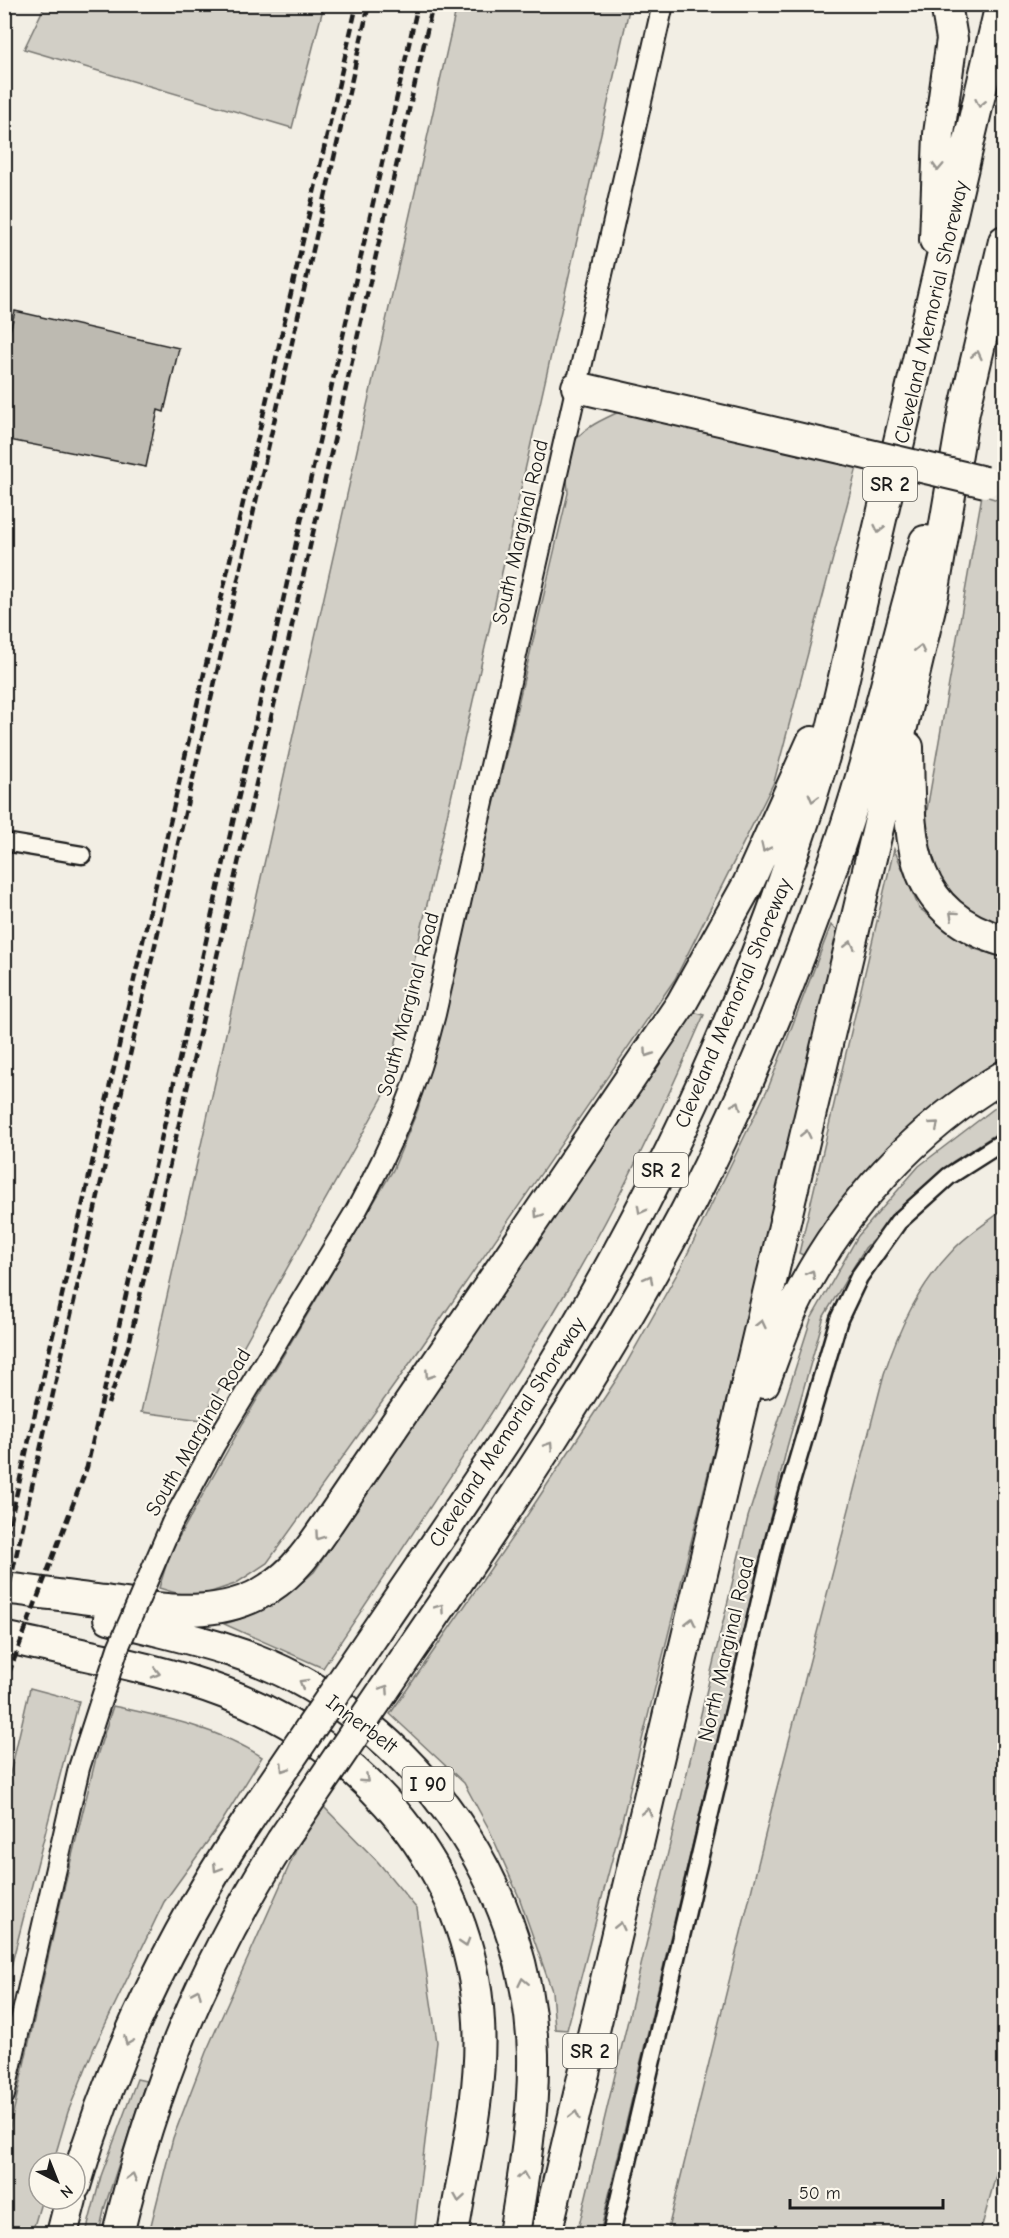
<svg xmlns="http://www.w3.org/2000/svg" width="1009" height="2238" viewBox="0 0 1009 2238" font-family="'Comic Neue',sans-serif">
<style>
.green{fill:#d2cfc6;stroke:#777671;stroke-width:1.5}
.building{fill:#bdbab1;stroke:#1c1c1c;stroke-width:1.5}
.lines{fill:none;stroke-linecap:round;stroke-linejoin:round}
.minor-casing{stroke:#1c1c1c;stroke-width:21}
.tertiary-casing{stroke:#1c1c1c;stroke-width:24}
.motorway-casing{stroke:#1c1c1c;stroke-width:34}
.minor{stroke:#fbf7ec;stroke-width:16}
.tertiary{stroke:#fbf7ec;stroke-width:20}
.motorway{stroke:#fbf7ec;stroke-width:30}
.rail{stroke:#1c1c1c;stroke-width:4.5;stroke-dasharray:9 4.5;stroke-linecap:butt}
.tertiary-bridge-casing{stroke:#1c1c1c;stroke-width:24;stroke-linecap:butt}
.motorway-bridge-casing{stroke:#1c1c1c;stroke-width:34;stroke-linecap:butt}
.tertiary-bridge{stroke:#fbf7ec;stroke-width:20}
.motorway-bridge{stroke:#fbf7ec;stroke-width:30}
.oneway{stroke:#97948e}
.labels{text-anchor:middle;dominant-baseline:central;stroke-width:4.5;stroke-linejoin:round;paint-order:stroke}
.shield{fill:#fbf7ec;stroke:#5f5e5a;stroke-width:1.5}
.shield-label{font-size:20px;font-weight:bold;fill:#1c1c1c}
.street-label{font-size:21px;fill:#1c1c1c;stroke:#fbf7ec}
</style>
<rect width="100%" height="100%" fill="#f2eee4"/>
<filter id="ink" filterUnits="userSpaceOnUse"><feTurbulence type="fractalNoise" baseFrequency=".0167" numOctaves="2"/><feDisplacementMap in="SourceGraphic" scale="12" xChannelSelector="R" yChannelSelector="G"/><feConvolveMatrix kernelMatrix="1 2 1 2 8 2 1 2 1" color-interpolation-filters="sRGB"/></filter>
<g filter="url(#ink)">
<!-- green -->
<path class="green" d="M45,5V4L324,5L292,128L24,49Z
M457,5H630L384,1095L202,1420L141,1412Z
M623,410L857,467L774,782L675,979L420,1349L267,1563L235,1584L193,1598L159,1588L170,1553L243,1423L393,1170L418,1109L467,919L568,493C563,439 577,431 623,410Z
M982,495L1004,502V927C987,923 953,900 943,884C932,866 928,841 925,821Z
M894,849L919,908L972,948L1004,958V1060L956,1089L860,1180L807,1257L799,1253Z
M831,925L842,933L619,1833L567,2030L555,2029L552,1991L519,1897L489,1829L464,1783L390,1714L520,1526L622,1371L682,1265L769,1086Z
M693,1012L704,1015C664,1107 620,1200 569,1287C492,1417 407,1542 323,1668L224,1624C260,1614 286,1597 314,1572Z
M1004,1101V1129L952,1162L865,1248L824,1316L787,1447L600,2233L577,2234L748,1517L811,1319L858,1236L919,1166Z
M1004,1209V2146L980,2233H667L775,1795L884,1374C899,1328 919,1285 954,1249C968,1234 988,1222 1004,1209Z
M30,1688L79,1701L5,1990V1796Z
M113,1706C164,1717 218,1728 262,1757L221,1823L164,1902L94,2048L68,2112L53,2163H39V2199H42L32,2233H5V2149L59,1909L95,1762Z
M324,1807L378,1862L417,1909L437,2042L414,2233H149L173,2138L206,2052L297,1848Z
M137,2079L146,2081L105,2206L99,2233H86L101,2176Z"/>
<!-- building -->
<path class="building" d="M15,311L179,348L164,412L158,410L146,467L4,439V355Z"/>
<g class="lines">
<defs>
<path id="minor" d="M4,842L82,855
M611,2234L775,1537L839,1319L859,1277L898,1222L949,1176L1004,1141"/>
<path id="tertiary" d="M172,1523L215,1444L356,1211C392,1145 417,1087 435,1014L663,4
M4,2095L79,1768"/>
<path id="motorway" d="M935,240L939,134L952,39L946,4
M577,387L845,449
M908,747C910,833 903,912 1004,941
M764,1383C775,1354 784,1325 798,1298C844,1206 917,1128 1004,1076
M4,1588C38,1592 71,1597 105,1601C159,1609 220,1621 269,1588C296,1571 312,1546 330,1520L681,1004L748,884L812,742
M109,1618C170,1635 238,1647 294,1677C433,1751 528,1895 533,2054C534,2114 524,2174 514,2234
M375,1633C440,1537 507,1442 567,1342C681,1150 771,944 832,729L1001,4
M4,1637C76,1654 157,1667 225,1693C363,1745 472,1870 479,2022C483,2092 464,2164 453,2234
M407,1656C506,1512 603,1368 685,1213C742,1104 790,987 831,870C870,763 893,650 925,541
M75,2186C113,2055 173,1932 249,1819
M62,2234L71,2199
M118,2234C153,2088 201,1969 281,1842
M546,2234L933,595L964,412L1004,241"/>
</defs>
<!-- minor casing -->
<use href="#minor" class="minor-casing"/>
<!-- tertiary casing -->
<use href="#tertiary" class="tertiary-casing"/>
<!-- motorway casing -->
<use href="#motorway" class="motorway-casing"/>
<!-- minor -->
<use href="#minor" class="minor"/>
<!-- tertiary -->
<use href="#tertiary" class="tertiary"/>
<!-- motorway -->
<use href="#motorway" class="motorway"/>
<!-- rail -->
<path class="rail" d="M108,1404L129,1344L433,4
M4,1549L357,4
M4,1609L369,4
M4,1686L87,1467L418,4"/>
<defs>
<path id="tertiary-bridge" d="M79,1768L118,1648L172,1523"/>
<path id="motorway-bridge" d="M845,449L985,482
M249,1819L375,1633
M281,1842L407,1656"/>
</defs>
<!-- tertiary-bridge casing -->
<use href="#tertiary-bridge" class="tertiary-bridge-casing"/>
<!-- motorway-bridge casing -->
<use href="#motorway-bridge" class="motorway-bridge-casing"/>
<!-- tertiary-bridge -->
<use href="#tertiary-bridge" class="tertiary-bridge"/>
<!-- motorway-bridge -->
<use href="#motorway-bridge" class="motorway-bridge"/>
</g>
<!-- one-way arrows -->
<defs><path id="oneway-chevron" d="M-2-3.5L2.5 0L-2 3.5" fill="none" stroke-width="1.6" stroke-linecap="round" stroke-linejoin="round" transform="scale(1.5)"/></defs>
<g class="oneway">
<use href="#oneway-chevron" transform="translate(980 103) rotate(102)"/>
<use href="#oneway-chevron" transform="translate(938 167) rotate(92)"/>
<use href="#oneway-chevron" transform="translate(977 355) rotate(-77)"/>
<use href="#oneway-chevron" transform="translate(879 529) rotate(103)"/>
<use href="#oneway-chevron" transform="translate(920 649) rotate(-77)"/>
<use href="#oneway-chevron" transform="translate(813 798) rotate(106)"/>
<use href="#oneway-chevron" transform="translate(765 848) rotate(115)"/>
<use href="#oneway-chevron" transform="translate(953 915) rotate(-138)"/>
<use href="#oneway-chevron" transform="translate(850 945) rotate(-77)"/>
<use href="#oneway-chevron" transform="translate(648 1053) rotate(124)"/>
<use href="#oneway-chevron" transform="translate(737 1105) rotate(-66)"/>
<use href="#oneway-chevron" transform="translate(935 1125) rotate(-41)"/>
<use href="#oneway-chevron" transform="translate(806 1134) rotate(-77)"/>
<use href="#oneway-chevron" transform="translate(641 1210) rotate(118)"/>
<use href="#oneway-chevron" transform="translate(538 1214) rotate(124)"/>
<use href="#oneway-chevron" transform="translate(811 1274) rotate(-61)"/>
<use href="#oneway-chevron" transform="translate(649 1279) rotate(-61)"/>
<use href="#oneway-chevron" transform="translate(761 1324) rotate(-77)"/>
<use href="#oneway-chevron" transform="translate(429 1375) rotate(124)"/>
<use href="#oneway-chevron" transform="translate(549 1446) rotate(-57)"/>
<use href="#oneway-chevron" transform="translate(319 1536) rotate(125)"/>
<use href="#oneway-chevron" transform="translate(440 1608) rotate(-55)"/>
<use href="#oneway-chevron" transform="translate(691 1622) rotate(-77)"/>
<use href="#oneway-chevron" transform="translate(156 1673) rotate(13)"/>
<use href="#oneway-chevron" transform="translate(303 1683) rotate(-149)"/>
<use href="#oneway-chevron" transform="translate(385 1689) rotate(-56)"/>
<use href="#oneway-chevron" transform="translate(284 1768) rotate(124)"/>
<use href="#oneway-chevron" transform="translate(365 1779) rotate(43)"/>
<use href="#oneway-chevron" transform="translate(647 1812) rotate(-77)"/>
<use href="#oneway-chevron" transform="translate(217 1868) rotate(122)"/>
<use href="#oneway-chevron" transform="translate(620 1926) rotate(-77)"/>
<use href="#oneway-chevron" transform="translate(465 1943) rotate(73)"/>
<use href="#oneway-chevron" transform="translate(523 1982) rotate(-102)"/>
<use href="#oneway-chevron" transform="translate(197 1993) rotate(-66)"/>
<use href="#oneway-chevron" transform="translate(128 2041) rotate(113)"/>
<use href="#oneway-chevron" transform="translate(575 2115) rotate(-77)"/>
<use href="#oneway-chevron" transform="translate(523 2176) rotate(-81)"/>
<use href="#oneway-chevron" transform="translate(132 2177) rotate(-74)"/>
<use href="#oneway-chevron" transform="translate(459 2198) rotate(99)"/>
</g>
</g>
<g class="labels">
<!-- shield labels -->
<g class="shield">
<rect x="863" y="467" width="54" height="34" rx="4.5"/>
<rect x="634" y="1153" width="54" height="34" rx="4.5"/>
<rect x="402.5" y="1767" width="51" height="34" rx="4.5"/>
<rect x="563" y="2034" width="54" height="34" rx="4.5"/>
</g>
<g class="shield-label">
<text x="890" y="484">SR 2</text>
<text x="661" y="1170">SR 2</text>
<text x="428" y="1784">I 90</text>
<text x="590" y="2051">SR 2</text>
</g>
<!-- street labels -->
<g class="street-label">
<text transform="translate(931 312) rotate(-77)">Cleveland Memorial Shoreway</text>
<text transform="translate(520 532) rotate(-77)">South Marginal Road</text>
<text transform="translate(733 1003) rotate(-67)">Cleveland Memorial Shoreway</text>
<text transform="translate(408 1004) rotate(-75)">South Marginal Road</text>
<text transform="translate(198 1432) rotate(-60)">South Marginal Road</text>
<text transform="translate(507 1432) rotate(-57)">Cleveland Memorial Shoreway</text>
<text transform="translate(726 1649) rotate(-77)">North Marginal Road</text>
<text transform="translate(362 1724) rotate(37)">Innerbelt</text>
</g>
</g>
<!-- margin -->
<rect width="1009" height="2238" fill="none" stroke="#fbf7ec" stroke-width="24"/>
<rect x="12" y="12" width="985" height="2214" fill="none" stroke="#1c1c1c" stroke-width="2" filter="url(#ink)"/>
<!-- north arrow -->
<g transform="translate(57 2181) rotate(138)"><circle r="28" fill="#fbf7ec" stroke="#a29f99" stroke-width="1.5"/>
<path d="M0-4.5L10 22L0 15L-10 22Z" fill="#1c1c1c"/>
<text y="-9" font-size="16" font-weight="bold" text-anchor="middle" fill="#1c1c1c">N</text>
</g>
<!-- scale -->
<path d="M790 2199v9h153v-9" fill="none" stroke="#1c1c1c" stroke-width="3"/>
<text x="799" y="2199" font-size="18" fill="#1c1c1c" stroke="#fbf7ec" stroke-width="4.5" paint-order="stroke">50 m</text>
</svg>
